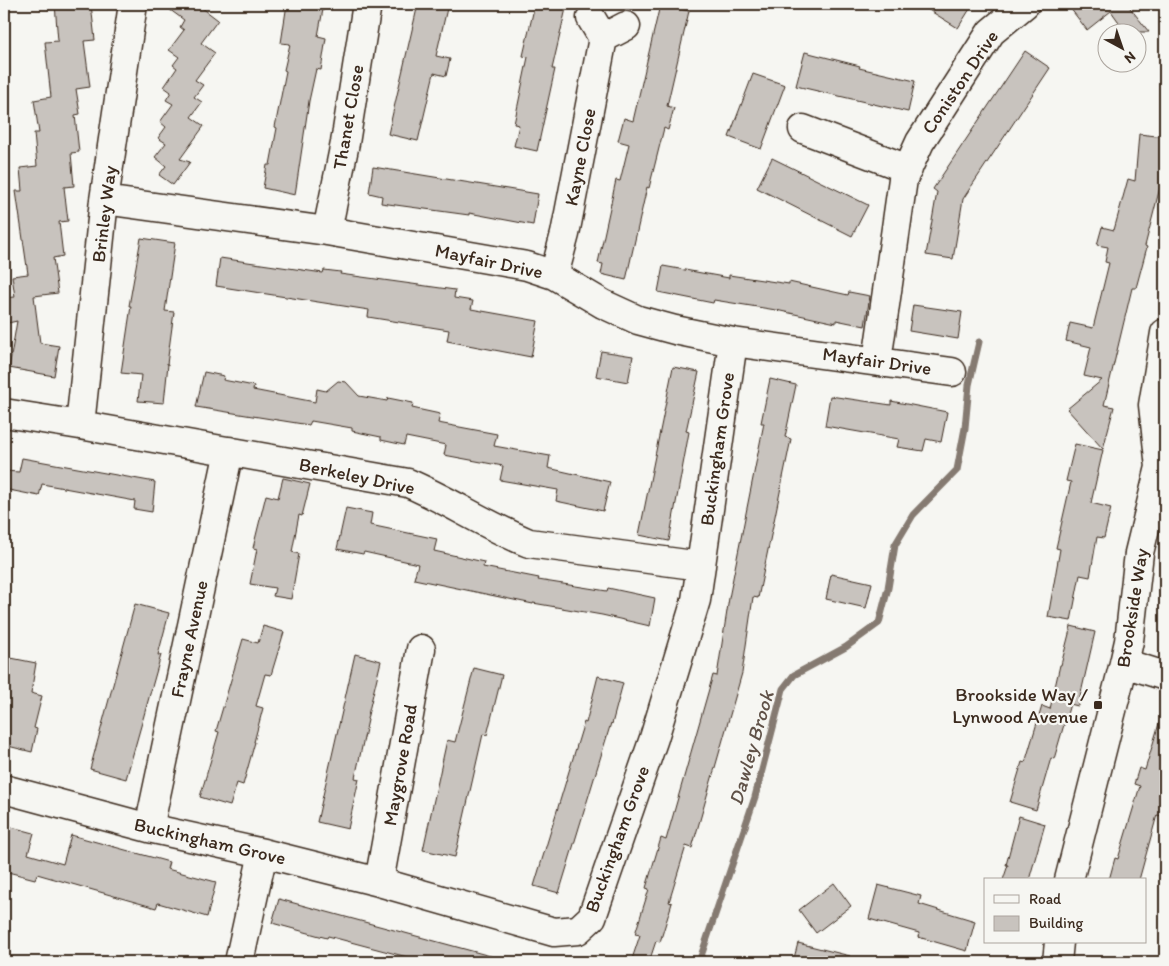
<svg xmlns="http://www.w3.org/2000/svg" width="1169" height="966" viewBox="0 0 1169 966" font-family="Itim,sans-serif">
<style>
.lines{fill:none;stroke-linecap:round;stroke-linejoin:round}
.stream{stroke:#857a71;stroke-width:7}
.building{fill:#c8c3be;stroke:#3b2a1e}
.minor-casing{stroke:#3b2a1e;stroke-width:31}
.minor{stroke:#f6f6f2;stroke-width:28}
.poi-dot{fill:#3b2a1e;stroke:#f6f6f2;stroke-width:2}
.labels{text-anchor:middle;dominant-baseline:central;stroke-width:4.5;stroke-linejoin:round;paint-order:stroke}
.street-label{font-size:19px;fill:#3b2a1e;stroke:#f6f6f2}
.poi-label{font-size:19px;fill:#3b2a1e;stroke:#f6f6f2;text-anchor:end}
.water-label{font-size:20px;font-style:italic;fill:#605248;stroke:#f6f6f2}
</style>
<rect width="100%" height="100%" fill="#f6f6f2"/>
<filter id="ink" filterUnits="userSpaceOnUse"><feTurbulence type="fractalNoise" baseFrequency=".02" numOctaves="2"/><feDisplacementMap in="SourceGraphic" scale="10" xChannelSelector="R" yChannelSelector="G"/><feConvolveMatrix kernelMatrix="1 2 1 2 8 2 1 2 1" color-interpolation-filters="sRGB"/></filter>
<g filter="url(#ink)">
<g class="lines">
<!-- stream -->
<path class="stream" d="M699,962L755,797L783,689L794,675L846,647L879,623L888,588L895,545L913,515L957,470L965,428L969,385L979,342"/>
</g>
<!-- building -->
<path class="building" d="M55,4H91L95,40L84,41L90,87L76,89L80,114L75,115L79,152L71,153L74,186L64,187L68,221L59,222L63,256L53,258L58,293L34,296L40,343L59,346L54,376L9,368L17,321L8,323L4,298L15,297L12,276L28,274L16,191H22L20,168L37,166L34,133H39L34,100L51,97L45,42L58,41Z
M162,4H197L218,20L201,43L215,53L195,80L203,85L194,97L202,102L191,117L204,126L180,159L190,162L173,185L159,175L166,166L155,157L166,143L158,138L166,127L160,122L173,104L166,100L171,92L164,87L177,68L173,65L179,57L169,50L184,30L180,27L184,20Z
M287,4H324L318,36L326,38L321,70L316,69L309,101L295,195L263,188L267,165H270L277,128L275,127L286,71L284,70L290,44L281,43Z
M418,4H448L436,56L450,59L446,76L434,73L418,141L388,134Z
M535,4H567L552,69H555L537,151L514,146L519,125L514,124L528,57L523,56Z
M919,4H973L958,28Z
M1067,4H1127L1149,32H1126L1111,11L1087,30Z
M660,5L689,11L667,106L674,108L668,130L664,128L649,188L647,187L626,280L601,274L603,264L598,263L616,180L620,181L629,144L618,141L624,118L633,121Z
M1025,51L1050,68L963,199L953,259L926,255L937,192L933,189Z
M805,52L860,66L859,68L915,81L908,112L796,86Z
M753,74L785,85L761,149L729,137Z
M1139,134L1165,137V168L1145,246L1147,247L1136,288H1132L1104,405L1114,407L1103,449L1067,409L1102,380L1084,376L1091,347L1066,341L1070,323L1093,328L1109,263L1105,262L1108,247L1097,245L1102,227L1114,230L1128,179L1135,181Z
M772,158L868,205L852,236L757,188Z
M373,167L538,194L533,225L469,213V215L381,203L382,196L369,193Z
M141,238L175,243L165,311L174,312L167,364H168L164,403L138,401L141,375L121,373L131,306H129Z
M220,258L323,273L324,270L341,272L340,274L455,290L454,298L473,301L471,309L538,321L531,357L447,341L449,330L368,317L369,310L216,286Z
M663,266L729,278V275L789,284V282L848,295L849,292L870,296L865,326L836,320V323L776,310L714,300L713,303L658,292Z
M913,305L962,312L958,339L909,331Z
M601,351L633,356L628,382L596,376Z
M673,367L699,372L686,431L689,432L669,541L639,535Z
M204,372L224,376L223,380L254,386L253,390L315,402L317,389L326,391L338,381L346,382L359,396L387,401L388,398L413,403L412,408L440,414L438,423L497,434L494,446L550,456L548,468L610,482L603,511L556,501L558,490L500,480L503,466L444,455L446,445L406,437L404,445L381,440V437L352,431V428L311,421L309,425L196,407Z
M770,379L796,385L785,437L791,439L758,598L753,597L742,673L692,848L686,846L669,902L672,903L660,942L656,941L649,962H631L640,935L635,934L649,889L646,888L661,838L666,840L713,675L717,676L729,598L764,423H761Z
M830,396L891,405V401L947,412L941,442L926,439L923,451L897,447L899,439L825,426Z
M1075,444L1103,450L1091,503L1111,508L1104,538L1097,537L1090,577L1080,575L1071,621L1048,617L1060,549L1056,548L1071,482L1066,481Z
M22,458L155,482L152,512L134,509L135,501L42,484L39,496L4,489V471L19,472Z
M283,478L310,484L302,516L299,515L292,552L299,554L291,599L273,596L275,588L250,584L257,549L253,548L266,495L278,498Z
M346,508L372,513L370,525L437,539L434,551L484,562L483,567L539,578L538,580L607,591L608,588L655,598L650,626L602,615L533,603V604L414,579L418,564L364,552L363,554L337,549Z
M831,574L872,583L866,608L826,599Z
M135,604L169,613L158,655H161L126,779L90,769Z
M263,626L284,632L271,675L265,674L256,706L263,708L254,742H255L243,785L237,783L230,806L200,797L219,732L216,731L243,639L258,643Z
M1071,626L1095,632L1078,706L1070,704L1054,759L1051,758L1036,810L1010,802L1022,762L1025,763L1042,706L1050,709L1060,665H1061Z
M355,654L381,661L367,719L368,720L355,778L359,779L348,829L317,822Z
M11,658L36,663L31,693L42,696L34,728L37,729L32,752L4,745V693Z
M474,668L502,675L487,735L483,734L455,857L423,850L447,740L455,742Z
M598,676L623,683L612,724L611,723L559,893L534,886L584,722L586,723Z
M1161,717L1165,718V804L1161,816L1157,815L1139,880H1109L1115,858L1118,859L1140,786L1134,784L1139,768L1145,770Z
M1019,816L1045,824L1029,880H1003L1008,865H1006Z
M4,825L34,833L28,854L63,864L71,835L169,862L167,869L216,882L207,917L158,903L156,908L37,874L35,879L4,871Z
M834,883L851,906L816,933L799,910Z
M878,885L921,896L919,904L975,921L967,951L918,937L919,933L869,919Z
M279,899L494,957L493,962H426L328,936L327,938L272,923Z
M798,943L850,956L849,962H793Z"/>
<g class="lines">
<defs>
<path id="minor" d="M591,18L603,38L626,26
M803,129L908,169
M104,200L327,231L527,266L554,275L603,304L638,320L675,330L733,342L952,372
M327,231L345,143L367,4
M554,275L565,234L603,38
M877,361L903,179L920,142L991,32L1025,4
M4,413L80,425L408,483C450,501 487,526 529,543L701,566
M80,425L104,200L133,4
M1124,663L1165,676
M4,789L149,828L263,853L379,882L554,932L578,930L592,917L654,738L696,600L733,342
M149,828L229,451
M1069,880L1124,663L1129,641L1139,553L1160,467L1153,405L1165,333
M379,882L421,649
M239,962L263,853
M1057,962L1059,942"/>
</defs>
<!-- minor casing -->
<use href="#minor" class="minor-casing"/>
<!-- minor -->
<use href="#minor" class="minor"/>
</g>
</g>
<!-- markers -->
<rect class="poi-dot" x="1093" y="700" width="10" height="10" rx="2.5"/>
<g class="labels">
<!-- street labels -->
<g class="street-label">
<text transform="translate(960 82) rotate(-56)">Coniston Drive</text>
<text transform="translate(348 117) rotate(-80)">Thanet Close</text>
<text transform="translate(580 157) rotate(-79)">Kayne Close</text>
<text transform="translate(104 214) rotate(-83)">Brinley Way</text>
<text transform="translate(489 261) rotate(12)">Mayfair Drive</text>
<text transform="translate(877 361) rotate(8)">Mayfair Drive</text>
<text transform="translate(717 449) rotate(-82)">Buckingham Grove</text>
<text transform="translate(357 476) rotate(12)">Berkeley Drive</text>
<text transform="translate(1132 608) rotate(-81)">Brookside Way</text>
<text transform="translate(189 639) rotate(-78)">Frayne Avenue</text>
<text transform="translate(400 765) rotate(-80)">Maygrove Road</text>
<text transform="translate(617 839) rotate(-70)">Buckingham Grove</text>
<text transform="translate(210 841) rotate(13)">Buckingham Grove</text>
</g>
<!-- poi labels -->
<g class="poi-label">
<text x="1088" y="694">Brookside Way /<tspan x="1088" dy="22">Lynwood Avenue</tspan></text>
</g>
<!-- water labels -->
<g class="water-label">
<text transform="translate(751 748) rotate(-74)">Dawley Brook</text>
</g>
</g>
<!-- margin -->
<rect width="1169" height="966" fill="none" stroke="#f6f6f2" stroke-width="20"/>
<rect x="10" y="10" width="1149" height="946" fill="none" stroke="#3b2a1e" stroke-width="2" filter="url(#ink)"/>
<!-- legend -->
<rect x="984" y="878" width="162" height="65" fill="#f6f6f2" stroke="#aba49d"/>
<rect x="994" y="895" width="25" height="8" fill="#f6f6f2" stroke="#aba49d"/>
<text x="1029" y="904" font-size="15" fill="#3b2a1e">Road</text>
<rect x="994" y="916" width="25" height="15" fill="#c8c3be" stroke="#aba49d"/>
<text x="1029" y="928" font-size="15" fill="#3b2a1e">Building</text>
<!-- north arrow -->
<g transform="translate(1122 48) rotate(140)"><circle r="24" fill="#f6f6f2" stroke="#aba49d"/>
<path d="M0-4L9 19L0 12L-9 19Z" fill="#3b2a1e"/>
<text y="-8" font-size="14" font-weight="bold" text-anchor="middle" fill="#3b2a1e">N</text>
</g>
</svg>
